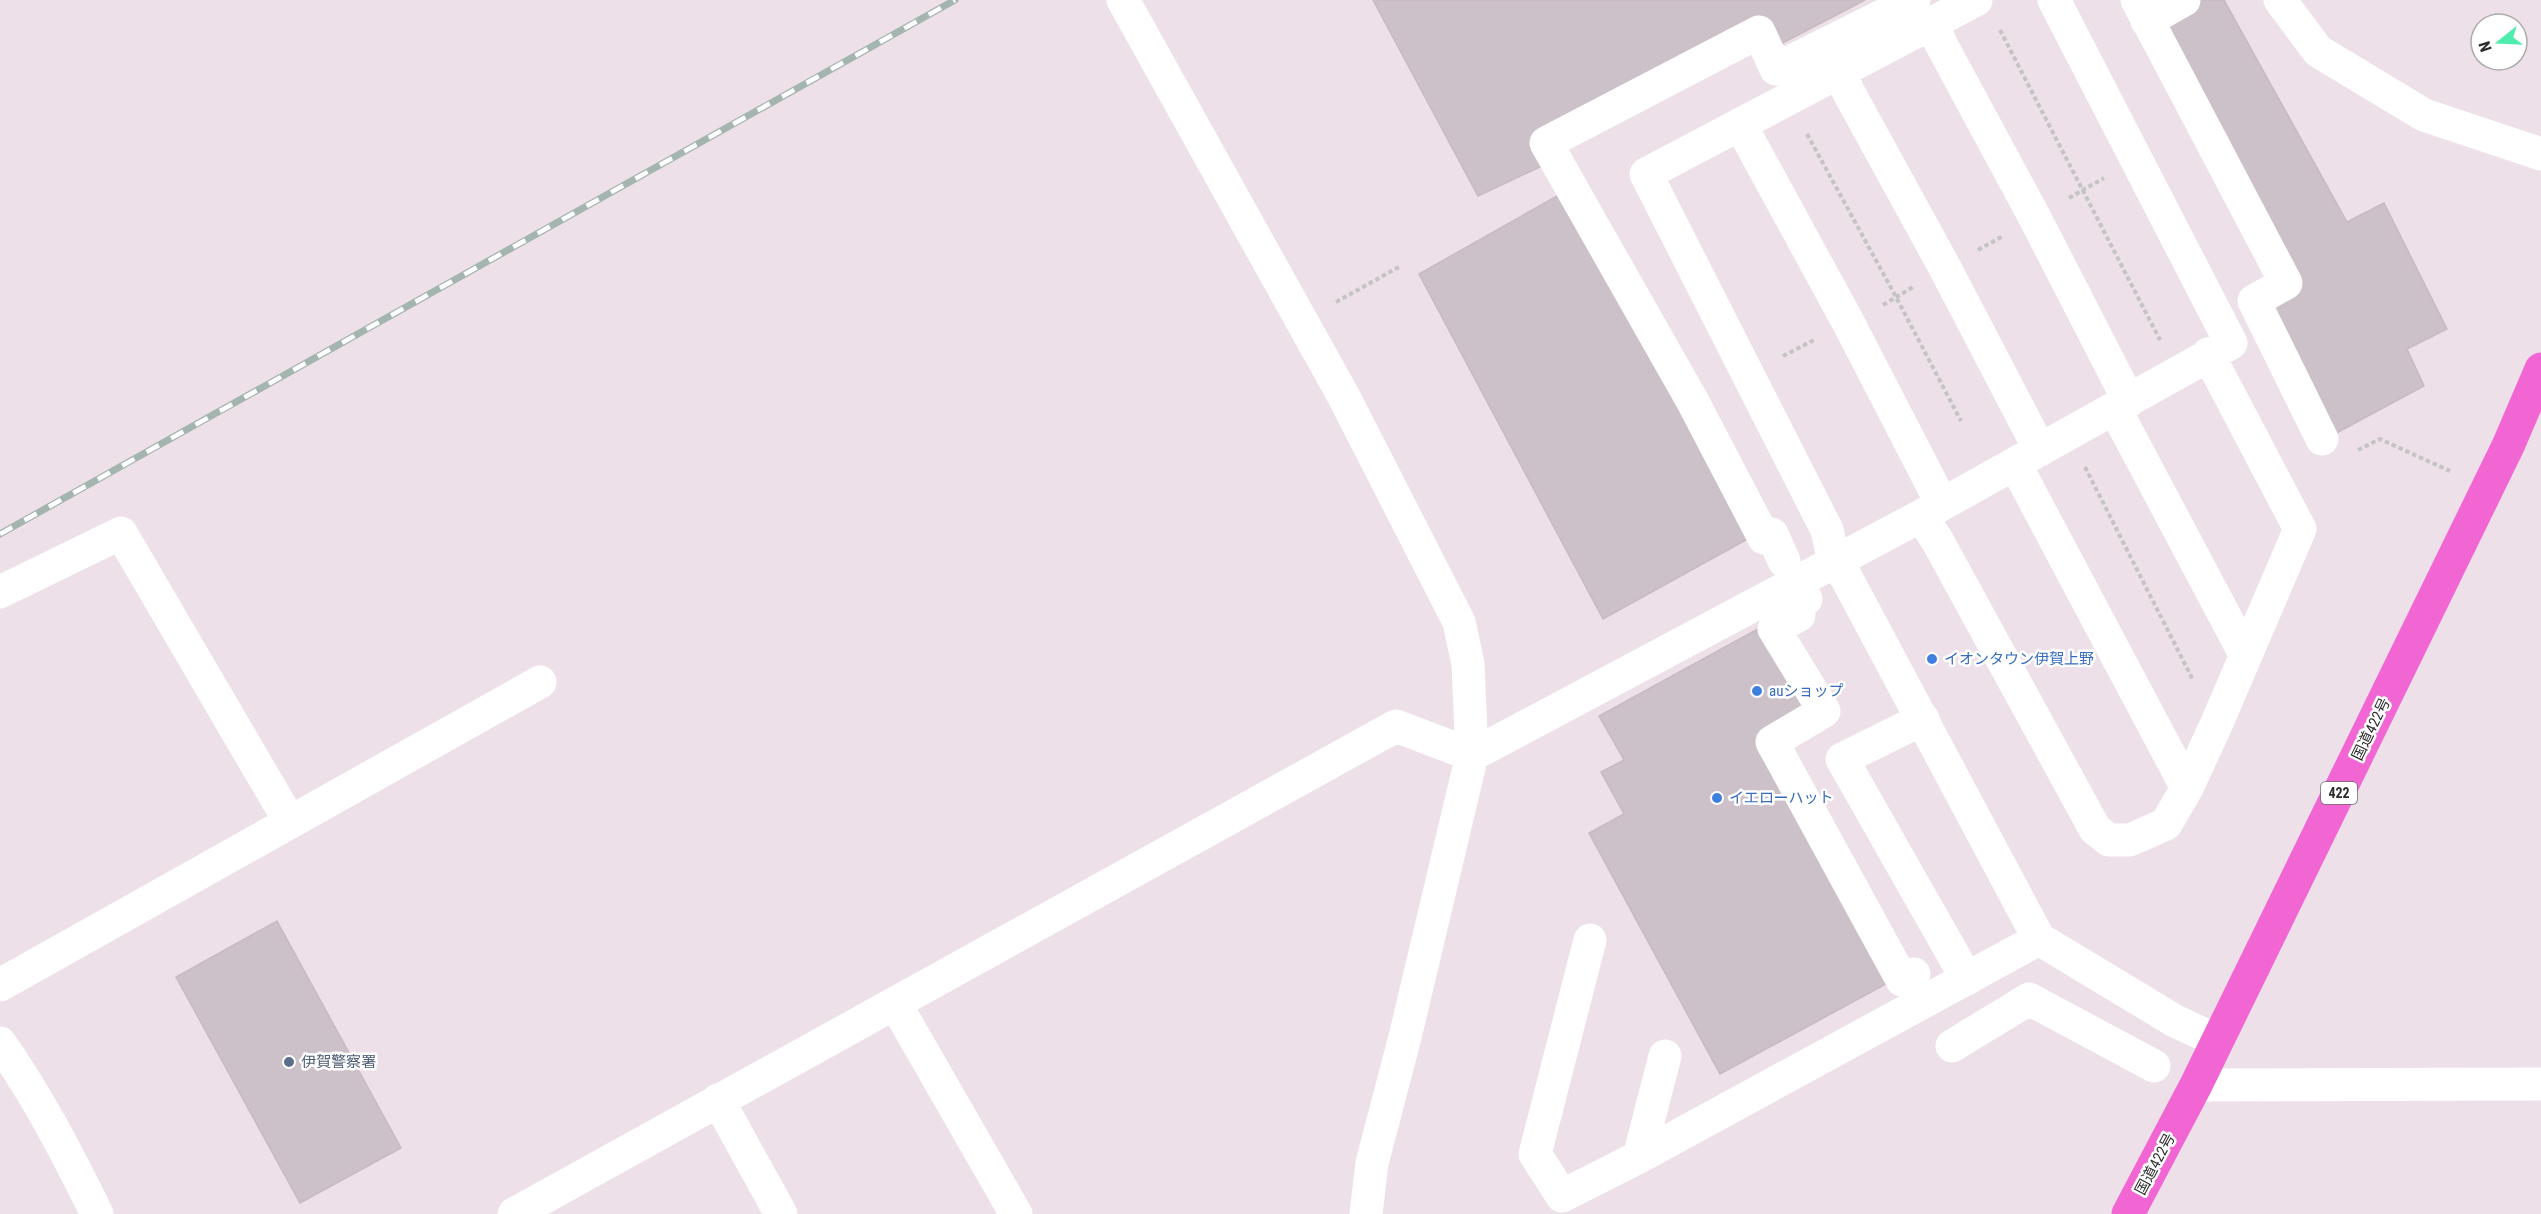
<svg xmlns="http://www.w3.org/2000/svg" width="2541" height="1214" viewBox="0 0 2541 1214" font-family="'Roboto Condensed','Noto Sans JP',sans-serif">
<style>
.building{fill:#ccc1c8;stroke:#c8b9c2;stroke-width:1.5}
.lines{fill:none;stroke-linecap:round;stroke-linejoin:round}
.path{stroke:#c4c4c4;stroke-width:4;stroke-dasharray:4.5 3;stroke-linecap:butt}
.minor{stroke:#fff;stroke-width:33}
.highway{stroke:#f266d3;stroke-width:33}
.rail-casing{stroke:#a3b5ae;stroke-width:7}
.rail{stroke:#fff;stroke-width:4.5;stroke-dasharray:14;stroke-linecap:butt}
.shop-dot{fill:#3f7fe0;stroke:#fff;stroke-width:2}
.service-dot{fill:#5c6f8a;stroke:#fff;stroke-width:2}
.labels{text-anchor:middle;dominant-baseline:central;stroke-width:5;stroke-linejoin:round;paint-order:stroke}
.shield{fill:#fff;stroke:#6b6b6b;stroke-width:1.5}
.shield-label{font-size:14px;font-weight:bold;fill:#2c2c2c}
.shop-label{font-size:15px;fill:#366cbe;stroke:#fff;text-anchor:start}
.street-label{font-size:15px;fill:#2c2c2c;stroke:#fff}
.service-label{font-size:15px;fill:#4e5e75;stroke:#fff;text-anchor:start}
</style>
<rect width="100%" height="100%" fill="#ede0e8"/>
<!-- building -->
<path class="building" d="M1373,0H1865L1773,48L1762,23L1544,165L1478,196Z
M2191,0H2224L2347,222L2384,203L2447,329L2407,349L2424,386L2331,436L2264,301L2294,285L2155,18Z
M1564,192L1755,535L1603,619L1419,274Z
M1765,625L1811,709L1754,740L1886,984L1720,1074L1589,833L1624,814L1601,772L1624,760L1599,716Z
M277,921L401,1148L300,1203L176,977Z"/>
<g class="lines">
<!-- path -->
<path class="path" d="M2000,30L2160,340
M1807,134L1896,297L1961,421
M2069,198L2104,178
M1978,250L2003,236
M1336,302L1399,267
M1883,305L1913,287
M1783,356L1814,340
M2358,450L2380,439L2450,471
M2085,467L2193,680"/>
<!-- minor -->
<path class="minor" d="M1123,0L1344,397L1459,622L1468,664L1472,755L1405,1037L1372,1163L1366,1214
M1976,0L1646,174L1827,530L1834,561L1846,577L2039,939L2175,1021L2218,1041
M2137,0L2286,283L2254,301L2322,439
M2280,0L2318,51L2424,115L2541,154
M2147,21L2184,0
M1933,22L1940,42L2035,218L2129,401
M1841,72L1848,91L1945,268L2040,450
M1740,124L1848,322L1942,504
M2115,409L2245,654
M2015,464L2187,788
M1921,516L1937,540L2095,829L2109,840H2130L2166,824L2187,788L2216,725L2300,529L2208,354
M1784,561L1772,534L1764,538L1693,402L1546,143L1759,32L1776,69L1914,0
M0,592L121,533L290,822
M1806,599L1794,603L1799,615L1774,629L1824,711L1772,742L1902,980L1914,974
M1923,719L1842,759L1967,979
M1590,940L1535,1154L1562,1196L1639,1157L2039,939
M0,985L540,682
M896,1005L1016,1214
M0,1043C38,1097 68,1155 97,1214
M1952,1046L2029,999L2154,1066
M2196,1085L2541,1084
M718,1100L781,1214
M1639,1157L1665,1056
M514,1214L1396,726L1472,755L1921,516L2231,343L2054,0"/>
<!-- highway -->
<path class="highway" d="M2128,1214L2196,1085L2508,446L2541,369"/>
<defs>
<path id="rail" d="M0,534L955,0"/>
</defs>
<!-- rail casing -->
<use href="#rail" class="rail-casing"/>
<!-- rail -->
<use href="#rail" class="rail"/>
</g>
<!-- markers -->
<g class="shop-dot">
<circle cx="1932" cy="659" r="6"/>
<circle cx="1757" cy="691" r="6"/>
<circle cx="1717" cy="798" r="6"/>
</g>
<circle class="service-dot" cx="289" cy="1062" r="6"/>
<g class="labels">
<!-- shield labels -->
<rect class="shield" x="2321" y="782" width="36" height="22" rx="4.5"/>
<g class="shield-label">
<text x="2339" y="793">422</text>
</g>
<!-- shop labels -->
<g class="shop-label">
<text x="1944" y="659">イオンタウン伊賀上野</text>
<text x="1769" y="691">auショップ</text>
<text x="1729" y="798">イエローハット</text>
</g>
<!-- street labels -->
<g class="street-label">
<text transform="translate(2371 729) rotate(-64)">国道422号</text>
<text transform="translate(2155 1164) rotate(-62)">国道422号</text>
</g>
<!-- service labels -->
<g class="service-label">
<text x="301" y="1062">伊賀警察署</text>
</g>
</g>
<!-- north arrow -->
<g transform="translate(2499 42) rotate(252)"><circle r="28" fill="#ffffff" stroke="#ababab" stroke-width="1.5"/>
<path d="M0-4.5L10 22L0 15L-10 22Z" fill="#4eecad"/>
<text y="-9" font-size="16" font-weight="bold" text-anchor="middle" fill="#2c2c2c">N</text>
</g>
</svg>
